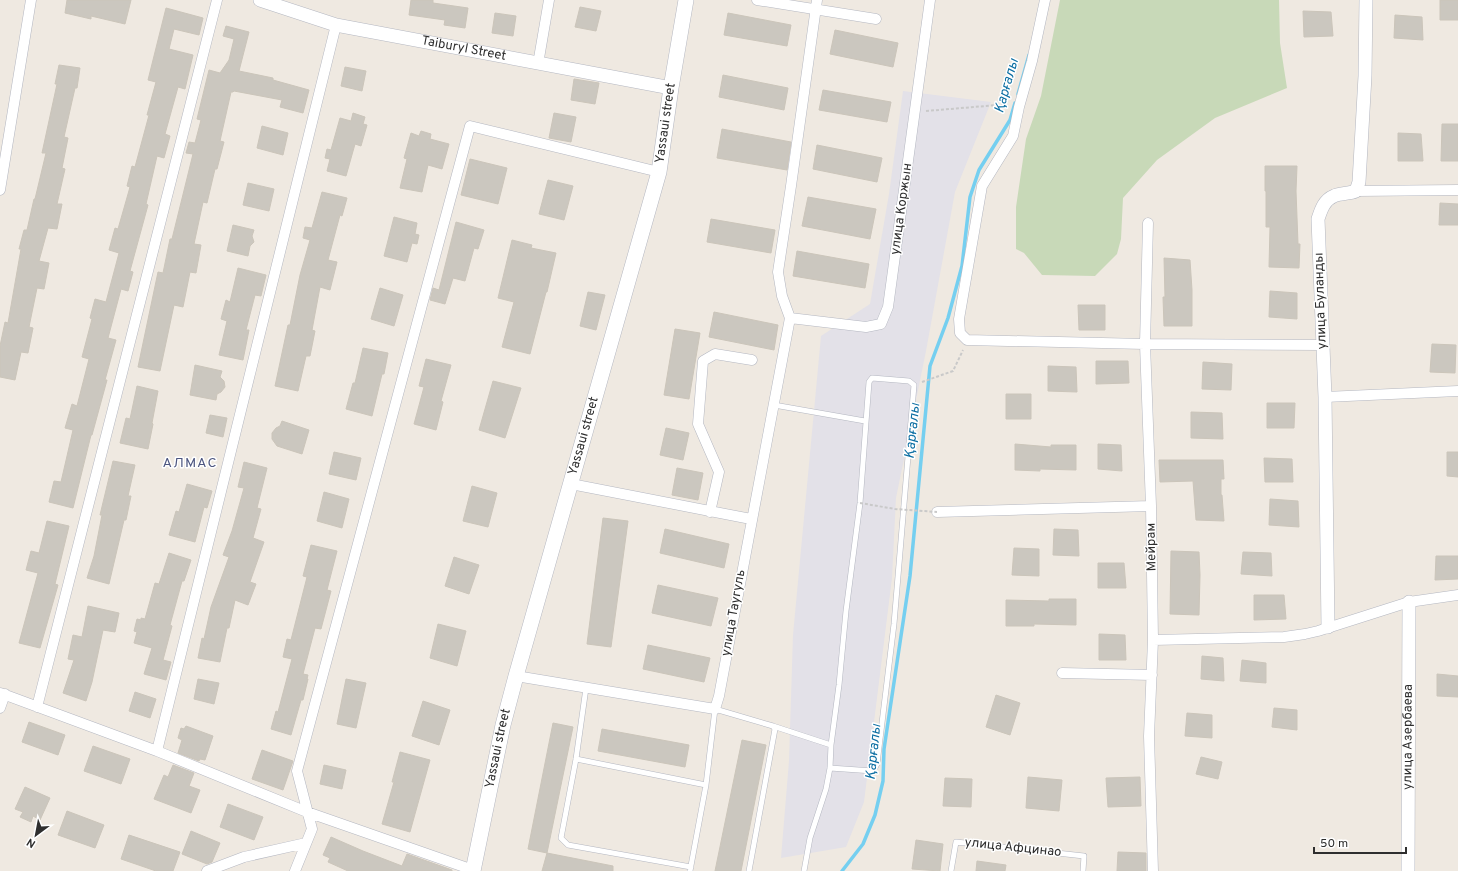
<svg xmlns="http://www.w3.org/2000/svg" width="1458" height="871" viewBox="0 0 1458 871" font-family="Overpass,sans-serif">
<style>
.industrial{fill:#e3e1e8}
.cemetery{fill:#c8d9b8}
.lines{fill:none;stroke-linecap:round;stroke-linejoin:round}
.stream{stroke:#75cff0;stroke-width:3.5}
.building{fill:#cbc7bf;stroke:#cbc5ba}
.service-casing{stroke:#b4b7c1;stroke-width:6}
.minor-casing{stroke:#b4b7c1;stroke-width:11}
.tertiary-casing{stroke:#b4b7c1;stroke-width:14}
.secondary-casing{stroke:#b4b7c1;stroke-width:16}
.path{stroke:#c9c9c9;stroke-width:2;stroke-dasharray:3 2;stroke-linecap:butt}
.service{stroke:#fff;stroke-width:5}
.minor{stroke:#fff;stroke-width:10}
.tertiary{stroke:#fff;stroke-width:13}
.secondary{stroke:#fff;stroke-width:15}
.path-bridge{stroke:#c9c9c9;stroke-width:2;stroke-dasharray:3 2;stroke-linecap:butt}
.labels{text-anchor:middle;dominant-baseline:central;stroke-width:3;stroke-linejoin:round;paint-order:stroke}
.street-label{font-size:13px;fill:#2e2e2e;stroke:#fff}
.water-label{font-size:14px;font-style:italic;fill:#0d6fa3;stroke:#fff}
.neighbourhood-label{font-size:14px;letter-spacing:1px;fill:#4d5680;stroke:#fff}
</style>
<rect width="100%" height="100%" fill="#efe9e1"/>
<!-- industrial -->
<path class="industrial" d="M903,91L991,102L955,192L926,351L896,498L892,578L864,802L846,847L781,858L789,761L793,635L821,336L870,304L889,194Z"/>
<!-- cemetery -->
<path class="cemetery" d="M1060,0H1279L1280,43L1287,88L1215,118L1157,160L1123,198L1121,239L1117,254L1095,276L1042,275L1024,253L1016,249V207L1026,139L1041,96Z"/>
<g class="lines">
<!-- stream -->
<path class="stream" d="M1018,94L1029,55
M842,871L863,844L875,815L883,781L884,749L910,576L930,366L948,318L962,266L970,197L979,170L1010,120L1015,103"/>
</g>
<!-- building -->
<path class="building" d="M67,0H131L125,24L91,16V19L65,13Z
M411,0H433V3L468,8L465,28L444,25L445,20L409,15Z
M1440,0H1458V20H1440Z
M580,7L601,11L596,31L575,27Z
M166,8L203,18L199,35L174,29L169,49L193,55L185,89L178,87L165,134L170,136L164,158L157,156L146,204L148,205L130,271L133,272L128,291L121,289L108,338L116,340L105,380H107L92,435H91L73,508L49,502L54,481L61,482L73,430L65,428L72,404L77,406L89,359L82,357L92,319L90,318L95,299L106,302L119,253L109,250L115,228L118,229L130,187L127,186L132,166L135,167L149,115H147L156,82L148,80Z
M1303,11L1331,12L1333,36L1304,37Z
M495,13L516,16L513,36L492,33Z
M728,13L791,25L787,46L724,35Z
M1395,15L1422,17L1423,40L1394,38Z
M226,26L249,32L239,71L273,78V80L309,90L303,113L280,107L282,100L234,91L233,92H231L220,141L224,142L217,169H215L207,203L203,202L194,244L201,245L196,273L190,272L183,307L174,305L160,371L138,367L158,272L163,273L170,239H172L193,154L186,153L189,142L195,143L201,120L197,119L209,70L220,73L229,60L234,39L223,36Z
M835,30L898,43L893,67L830,54Z
M59,65L80,68L77,88H75L64,137L68,138L62,168L65,169L57,204H62L57,229L48,228L39,261L49,263L44,289L37,288L29,327L33,328L28,353L21,352L15,380L0,377V346L5,322L8,323L21,249H19L24,230H27L34,199H35L46,153H42L57,84H55Z
M345,67L366,71L362,91L341,86Z
M723,75L788,88L784,110L719,97Z
M574,79L599,83L595,104L571,100Z
M823,90L891,102L887,122L819,110Z
M353,113L365,117L363,124L367,125L361,146L355,144L346,176L327,171L330,159L325,158L327,149L331,150L340,118L351,121Z
M554,113L576,117L571,142L549,138Z
M1442,124H1458V161H1441Z
M262,126L288,133L283,155L257,148Z
M722,129L791,142L787,170L717,158Z
M421,131L431,134L430,139L449,144L442,169L428,165L422,192L400,188L407,159L404,158L411,133L419,136Z
M1398,133L1421,134L1423,161H1398Z
M817,145L882,158L877,182L813,169Z
M470,159L507,168L498,204L461,195Z
M1265,166H1297L1296,191L1298,244H1300L1299,268L1269,267L1270,227H1266V191H1265Z
M548,180L573,186L564,220L539,214Z
M248,183L274,189L269,211L243,205Z
M322,192L347,198L342,216L340,215L328,260L337,262L330,290L320,287L312,330L315,331L310,356H306L298,391L275,386L288,325H290L300,275L310,240L303,238L305,227L312,228Z
M808,197L876,209L870,239L802,226Z
M1440,203L1458,204V225H1439Z
M394,217L417,223L415,234L419,235L417,244L412,243L407,262L384,256Z
M711,219L775,230L771,253L707,242Z
M456,222L484,230L478,249L474,248L465,281L453,278L445,304L430,300L433,288L439,290Z
M233,225L254,230L252,236L254,242L250,246L248,256L227,251Z
M512,240L532,245L531,248L556,253L547,292H546L530,354L502,347L514,302L498,298Z
M797,251L869,264L865,288L793,276Z
M1164,258L1190,260L1192,290V326H1164L1163,297H1165Z
M238,268L266,275L261,296L255,295L246,330H249L243,360L219,355L227,321L221,319L226,300L230,302Z
M380,288L403,295L394,326L371,319Z
M1270,291L1297,293V319L1269,317Z
M588,292L605,295L596,330L580,326Z
M1078,305H1105V330H1079Z
M714,312L778,325L774,350L709,337Z
M675,329L700,333L689,399L664,395Z
M1432,344L1456,345L1455,373L1430,372Z
M363,348L388,353L384,374H382L372,416L346,409L353,383H355Z
M426,359L451,365L441,401L443,402L436,430L414,424L424,387L419,386Z
M1096,361H1128L1129,383L1096,384Z
M1203,362L1232,364L1231,390L1202,389Z
M195,365L222,371L220,377L224,381L225,387L221,392L217,394L216,400L190,395Z
M1048,366L1076,367L1077,392L1048,391Z
M493,381L521,388L505,438L479,430Z
M137,386L158,391L152,423L153,424L148,449L120,443L126,418L130,419Z
M1006,394H1031V419H1006Z
M1267,403H1295L1294,428H1267Z
M1191,412L1222,413L1223,439L1191,438Z
M210,415L227,418L223,437L206,433Z
M282,421L309,430L302,454L277,446L272,439V433L276,428L280,426Z
M666,428L689,433L683,460L660,455Z
M1015,444L1051,447V445H1076V470L1040,469V471L1015,470Z
M1098,444L1121,445L1122,471L1098,469Z
M334,452L361,458L356,480L329,474Z
M1447,452H1458V477L1447,476Z
M1264,458L1292,459L1293,482H1265Z
M1159,460H1223L1224,479H1221V495H1222L1224,521L1196,520L1193,481L1160,482Z
M113,461L135,465L128,496H131L126,520H124L109,584L87,578L94,556L102,515H100Z
M244,462L267,468L257,508L261,509L253,538L264,542L250,582L256,584L248,605L235,600L229,628H227L220,662L198,658L202,638L204,639L211,607L229,557L223,555L232,531L244,488L238,487Z
M677,468L703,473L698,500L672,495Z
M187,484L212,491L207,508L204,507L195,542L169,535L176,511L179,512Z
M472,486L497,493L488,527L463,521Z
M324,492L349,499L342,528L317,521Z
M1270,499L1298,501L1299,527L1269,525Z
M603,518L628,521L611,647L587,644Z
M47,521L69,526L55,584L58,585L40,648L19,643L38,573L26,570L31,551L39,553Z
M665,529L729,544L724,568L660,553Z
M1054,529L1078,530L1079,556L1053,555Z
M311,545L337,551L327,590L331,591L321,629L315,628L303,674L308,675L307,679H308L303,700H301L291,735L271,729L276,711L278,712L292,659L283,657L287,639L291,640L307,577L303,576Z
M1014,548L1039,549V576L1012,575Z
M1171,551L1199,552L1200,575L1199,615L1170,614Z
M1243,552L1271,553L1272,576L1241,574Z
M169,553L191,560L184,581H182L170,625L172,626L163,660L171,662L166,680L144,674L152,648L134,643L137,632L134,631L137,619L141,620V618L145,619L155,583L159,584Z
M1436,556H1458V579L1435,580Z
M454,557L479,565L469,594L445,586Z
M1098,563H1124L1126,588H1098Z
M658,585L718,598L711,626L652,613Z
M1254,595H1284L1286,619L1254,620Z
M1049,599H1076V625L1034,624V626H1006V600L1049,601Z
M88,606L119,613L115,632L103,630L92,682L86,701L63,693L74,660L68,659L73,635L82,637Z
M438,624L466,631L457,666L430,658Z
M1099,634L1125,635L1126,660H1099Z
M648,645L710,658L704,682L643,669Z
M1202,656L1223,658L1224,681L1201,679Z
M1242,660L1266,663V683L1240,681Z
M1437,674L1458,676V697L1437,696Z
M198,679L219,683L214,704L194,699Z
M346,679L366,683L356,728L337,724Z
M135,692L156,699L150,718L129,711Z
M996,695L1020,703L1010,735L986,727Z
M423,701L450,710L439,745L412,736Z
M1274,708L1297,710V730L1272,727Z
M1187,713L1212,715V738L1185,736Z
M29,722L65,735L58,755L22,742Z
M553,723L573,727L547,853L528,849Z
M186,726L213,736L205,760L200,759L199,761L178,753L182,740L178,738L181,728L184,729Z
M602,729L689,745L685,767L598,751Z
M742,740L766,745L741,871H715Z
M93,746L130,759L121,784L84,771Z
M262,750L293,761L283,790L252,779Z
M400,752L430,760L410,832L382,824L394,782H392Z
M1201,757L1222,762L1218,779L1196,774Z
M173,765L194,773L189,786L200,790L191,813L154,799L164,775L168,777Z
M324,765L346,770L342,789L320,784Z
M1028,777L1062,780L1059,811L1026,808Z
M1140,777L1141,806L1108,807L1106,778Z
M945,778L972,779L971,807L943,806Z
M25,787L50,798L40,820L33,816L31,822L20,817L23,812L15,809Z
M228,804L263,817L254,840L220,827Z
M67,811L104,825L95,848L58,835Z
M191,831L220,843L212,862L207,864L182,854Z
M129,835L180,852L173,871H156L121,859Z
M331,837L363,851L402,866L407,854L452,870V871H348L328,862L330,858L323,855Z
M916,840L943,844L940,871L912,869Z
M1118,852L1146,853V871H1117Z
M547,853L613,866V871H542Z
M977,861L1006,865L1005,871H976Z"/>
<g class="lines">
<defs>
<path id="service" d="M774,405L865,421
M586,688L576,759L561,838L568,845L691,867
M773,726L831,745
M576,759L706,785
M690,871L706,785L715,709L773,726L775,729L749,871
M804,871L810,838L826,789L830,768L831,745L839,685L846,611L860,503L869,382L872,378L909,381L914,385L894,624L877,764L873,771L830,768
M951,871L956,842L1084,856L1083,871"/>
<path id="minor" d="M757,0L876,19
M1045,0L1032,61L1019,107L1013,136L982,186L959,319L960,333L967,340L1145,344L1323,345
M538,64L549,0
M0,190L31,0
M1356,191L1458,190
M1148,223L1145,344L1151,506L1153,640L1149,736L1153,871
M790,318L866,327L881,324L888,307L930,0
M790,318L782,296L778,272L791,186L817,0
M1325,397L1458,391
M571,484L751,519
M710,512L719,472L698,424L703,361L715,354L752,360
M937,512L1151,506
M1153,640L1284,637L1305,634L1318,631L1409,602L1458,595
M1062,673L1152,675
M516,676L715,709L719,696L790,318
M0,693L157,751L307,812L473,870
M37,707L217,0
M0,708L5,694
M157,751L336,25
M207,871L244,857L306,843
M295,871L312,829L297,771L470,126L659,172"/>
<g id="tertiary">
<path id="s1" d="M260,0L336,25L671,88"/>
<path d="M1328,627L1325,397L1318,219C1321,210 1324,200 1334,196C1339,193 1349,194 1356,191L1359,182L1365,76L1366,0"/>
<path id="s2" d="M1408,871L1409,602"/>
</g>
<g id="secondary">
<path id="s3" d="M473,871L503,725L516,676L659,172L671,88L686,0"/>
</g>
</defs>
<!-- service casing -->
<use href="#service" class="service-casing"/>
<!-- minor casing -->
<use href="#minor" class="minor-casing"/>
<!-- tertiary casing -->
<use href="#tertiary" class="tertiary-casing"/>
<!-- secondary casing -->
<use href="#secondary" class="secondary-casing"/>
<!-- path -->
<path class="path" d="M926,111L998,105L1007,106
M922,382L953,371L963,350"/>
<!-- service -->
<use href="#service" class="service"/>
<!-- minor -->
<use href="#minor" class="minor"/>
<!-- tertiary -->
<use href="#tertiary" class="tertiary"/>
<!-- secondary -->
<use href="#secondary" class="secondary"/>
<!-- path-bridge -->
<path class="path-bridge" d="M860,503L895,509L937,512"/>
</g>
<g class="labels">
<!-- street labels -->
<g class="street-label">
<text stroke="none"><textPath href="#s1" startOffset="210">Taiburyl Street</textPath></text>
<text stroke="none"><textPath href="#s3" startOffset="773">Yassaui street</textPath></text>
<text transform="translate(902 209) rotate(-82)">улица Коржын</text>
<text transform="translate(1321 301) rotate(-92)">улица Буланды</text>
<text stroke="none"><textPath href="#s3" startOffset="449">Yassaui street</textPath></text>
<text transform="translate(1152 547) rotate(-91)">Мейрам</text>
<text transform="translate(734 613) rotate(-80)">улица Таугуль</text>
<text stroke="none"><textPath href="#s2" startOffset="134">улица Азербаева</textPath></text>
<text stroke="none"><textPath href="#s3" startOffset="125">Yassaui street</textPath></text>
<text transform="translate(1013 848) rotate(6)">улица Афцинао</text>
</g>
<!-- water labels -->
<g class="water-label">
<text transform="translate(1007 86) rotate(-74)">Қарғалы</text>
<text transform="translate(913 431) rotate(-84)">Қарғалы</text>
<text transform="translate(874 752) rotate(-84)">Қарғалы</text>
</g>
<!-- neighbourhood labels -->
<g class="neighbourhood-label">
<text x="190" y="463">АЛМАС</text>
</g>
</g>
<!-- north arrow -->
<g transform="translate(36 835) rotate(212)" stroke="#ffffff" stroke-width="3" paint-order="stroke">
<path d="M0-3L7 15L0 10L-7 15Z" fill="#2e2e2e"/>
<text y="-6" font-size="11" font-weight="bold" text-anchor="middle" fill="#2e2e2e">N</text>
</g>
<!-- scale -->
<path d="M1314 847v6h92v-6" fill="none" stroke="#2e2e2e" stroke-width="2"/>
<text x="1320" y="847" font-size="12" fill="#2e2e2e" stroke="#ffffff" stroke-width="3" paint-order="stroke">50 m</text>
</svg>
